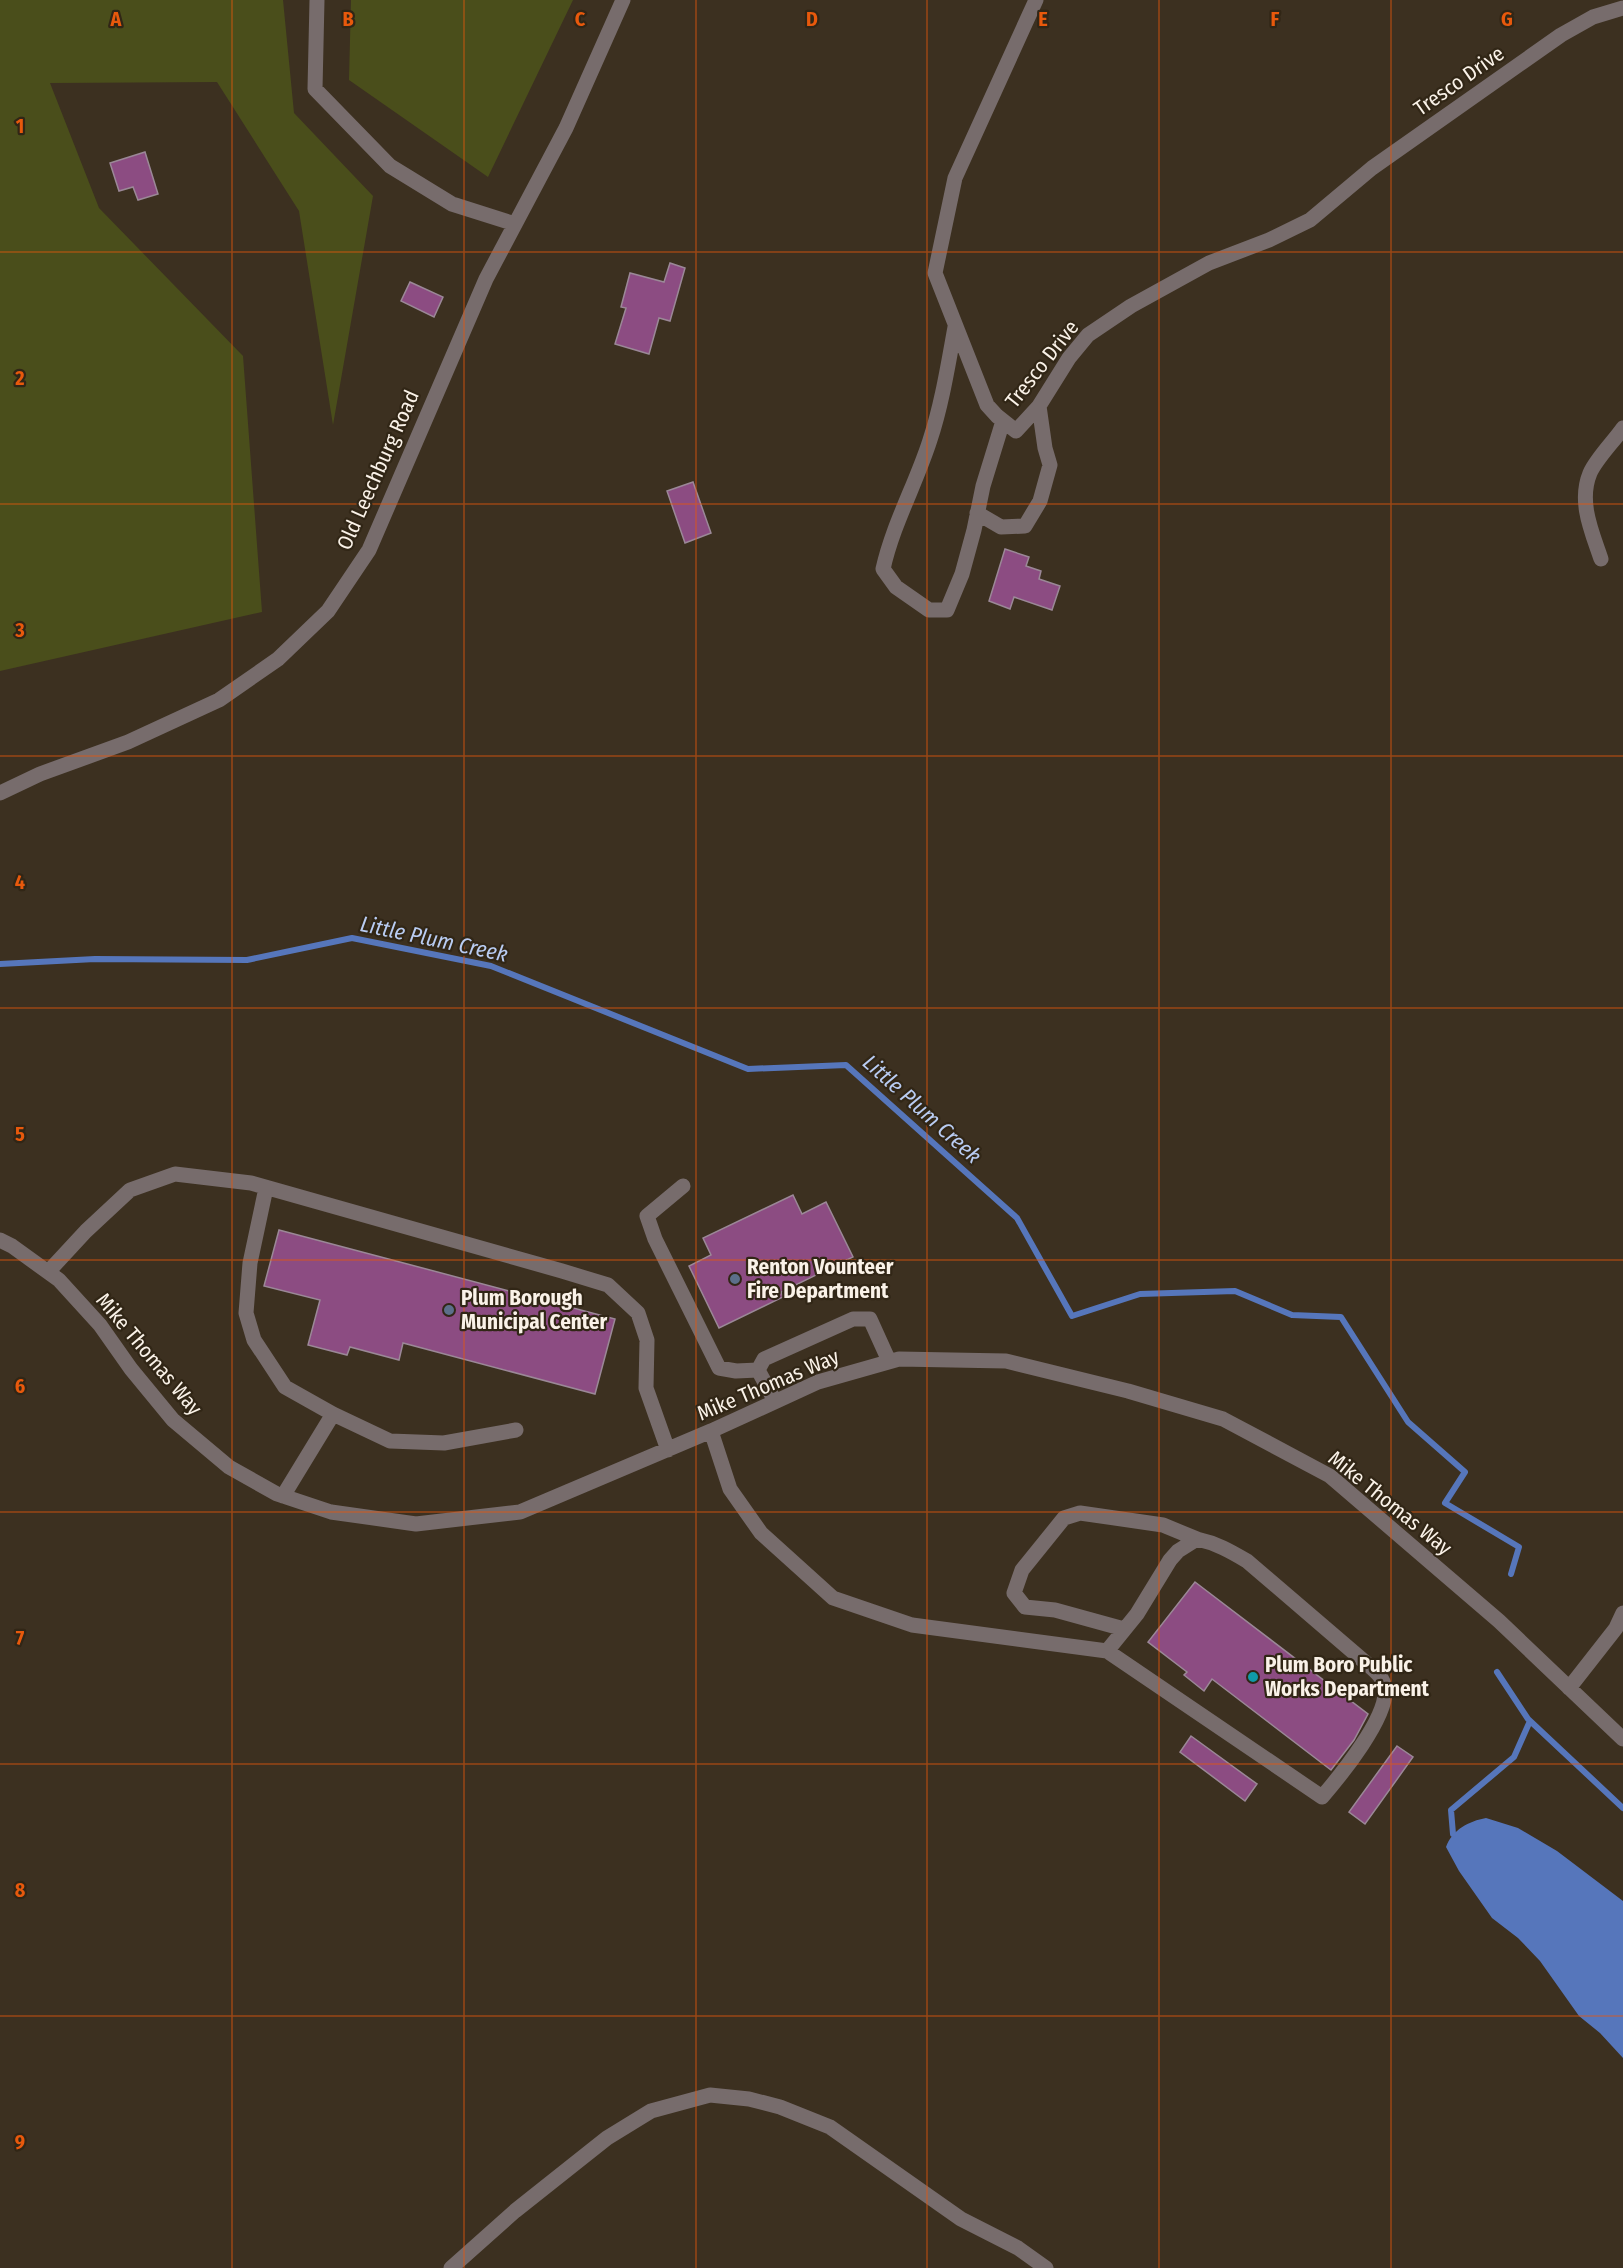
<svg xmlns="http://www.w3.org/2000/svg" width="1623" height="2268" viewBox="0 0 1623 2268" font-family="'Fira Sans Condensed',sans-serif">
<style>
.green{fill:#4a4e1b}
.water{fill:#5676bb}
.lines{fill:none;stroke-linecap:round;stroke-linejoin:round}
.stream{stroke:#5676bb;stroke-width:6}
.building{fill:#8c4c82;stroke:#9b8897;stroke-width:1.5}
.minor{stroke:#776c6c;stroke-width:15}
.grid{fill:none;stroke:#e8590c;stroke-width:1.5;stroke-opacity:0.55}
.service-dot{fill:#5c6f8a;stroke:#312616;stroke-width:2}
.culture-dot{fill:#0f9aa8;stroke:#312616;stroke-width:2}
.labels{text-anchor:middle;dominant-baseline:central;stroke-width:4.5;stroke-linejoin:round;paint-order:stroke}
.street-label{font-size:21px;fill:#faf2e8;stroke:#312616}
.poi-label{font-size:21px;font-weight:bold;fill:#faf2e8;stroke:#312616;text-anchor:start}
.water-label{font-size:22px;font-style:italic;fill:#b9ccf2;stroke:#312616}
.grid-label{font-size:20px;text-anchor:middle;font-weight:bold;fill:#e8590c;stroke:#312616;stroke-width:4.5;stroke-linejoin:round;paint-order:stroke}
</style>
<rect width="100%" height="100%" fill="#3c3020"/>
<!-- green -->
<path class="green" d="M0,0H283L294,113L373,196L333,425L299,211L217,82L50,83L99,208L243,356L262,612L0,671Z
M351,0H573L488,177L349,80Z"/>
<!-- water -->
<path class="water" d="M1486,1818L1518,1828L1557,1851L1623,1901V2058L1600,2033L1579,2016L1540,1961L1518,1938L1492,1918L1459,1871L1446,1847C1452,1830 1469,1821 1486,1818Z"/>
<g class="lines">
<!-- stream -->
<path class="stream" d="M0,964L95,959L247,960L352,938L491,966L748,1069L846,1065L1017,1218L1072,1316L1140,1294L1235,1291L1292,1315L1341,1317L1408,1422L1465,1472L1445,1503L1519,1547L1511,1574
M1497,1672L1528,1719L1623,1808
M1453,1834L1451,1810L1514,1757L1530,1721"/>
</g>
<!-- building -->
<path class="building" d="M145,152L158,194L138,200L133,187L119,191L110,163Z
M670,263L685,268L670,321L659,318L649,354L615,344L626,308L621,307L630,273L664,282Z
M410,282L443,297L434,317L401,301Z
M693,482L711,533L685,543L667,491Z
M1005,549L1029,557L1026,566L1041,571L1039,579L1060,586L1052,610L1014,597L1010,609L989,601Z
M793,1195L802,1214L826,1202L853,1257L781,1292L783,1297L719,1328L689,1266L711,1255L703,1238Z
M279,1230L615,1319L595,1394L403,1343L399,1360L350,1347L347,1355L308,1345L320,1300L264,1286Z
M1195,1582L1368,1714L1354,1740L1331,1770L1212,1679L1204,1691L1184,1675L1187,1672L1148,1642Z
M1191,1736L1257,1784L1245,1801L1180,1752Z
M1397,1746L1413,1757L1365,1824L1349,1812Z"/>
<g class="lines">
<!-- minor -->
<path class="minor" d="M317,0L315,89L390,166L452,204L515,224
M1036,0L955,178L935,273L987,405L997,416L1016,431L1039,406L1069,358L1088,335L1131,306L1209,263L1269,240L1310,220L1372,168L1561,35L1593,17L1623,8
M955,327C948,365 942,404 930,440C916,484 893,524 883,569L896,587L929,610H947L962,574L974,530L983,486L1003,421
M977,513L1001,527L1025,526L1040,501L1050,465L1045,448L1039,406
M1601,559C1592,532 1578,502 1590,473C1596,459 1614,441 1623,428
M0,793L40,774L128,742L219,700L278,659L328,611L369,550L486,279L566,128L623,0
M683,1186L647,1216L655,1239L719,1368L736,1371L758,1370
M266,1188L250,1263L246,1313L254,1340L285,1387L333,1414L390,1441L444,1443L516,1430
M0,1240L12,1246L59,1280L100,1325L131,1369L173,1420L229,1467L277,1494L331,1512L416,1524L520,1512L711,1431L818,1382L899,1359L1006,1361L1128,1391L1223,1419L1330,1476L1499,1621L1623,1739
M48,1272L86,1231L130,1190L175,1174L251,1183L562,1271L608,1285L638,1313L647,1340L646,1388L668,1450
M775,1401L758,1370L764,1359L853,1319H870L889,1361
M711,1431L730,1489L761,1533L833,1598L912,1625L1107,1651L1322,1797C1341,1775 1388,1717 1385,1689C1384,1677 1374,1670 1366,1663L1247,1561C1230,1551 1216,1543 1197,1539L1178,1551L1170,1560L1137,1614L1107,1651
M283,1496L333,1414
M1124,1629L1055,1610L1025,1607L1014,1593L1022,1570L1064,1518L1080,1513L1163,1525L1197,1539
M1569,1688L1616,1628L1623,1613
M451,2268L515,2211L607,2138L651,2111L710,2095L749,2099L780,2107L830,2127L961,2219L1018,2248L1046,2268"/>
</g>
<!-- grid -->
<path class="grid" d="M232,0V2268M464,0V2268M696,0V2268M927,0V2268M1159,0V2268M1391,0V2268M0,252H1623M0,504H1623M0,756H1623M0,1008H1623M0,1260H1623M0,1512H1623M0,1764H1623M0,2016H1623"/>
<!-- markers -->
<g class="service-dot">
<circle cx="735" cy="1279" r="6"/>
<circle cx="449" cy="1310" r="6"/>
</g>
<circle class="culture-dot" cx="1253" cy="1677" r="6"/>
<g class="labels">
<!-- street labels -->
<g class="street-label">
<text transform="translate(1459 81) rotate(-35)">Tresco Drive</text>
<text transform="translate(1042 364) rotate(-52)">Tresco Drive</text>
<text transform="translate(378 470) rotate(-66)">Old Leechburg Road</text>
<text transform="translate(149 1354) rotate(50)">Mike Thomas Way</text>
<text transform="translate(768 1385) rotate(-23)">Mike Thomas Way</text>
<text transform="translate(1390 1503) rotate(39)">Mike Thomas Way</text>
</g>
<!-- poi labels -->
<g class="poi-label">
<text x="747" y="1267">Renton Vounteer<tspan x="747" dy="24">Fire Department</tspan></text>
<text x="461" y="1298">Plum Borough<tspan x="461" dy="24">Municipal Center</tspan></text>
<text x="1265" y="1665">Plum Boro Public<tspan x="1265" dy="24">Works Department</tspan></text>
</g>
<!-- water labels -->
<g class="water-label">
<text transform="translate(434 939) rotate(12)">Little Plum Creek</text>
<text transform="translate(922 1109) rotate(42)">Little Plum Creek</text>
</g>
</g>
<g class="grid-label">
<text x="116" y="26">A</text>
<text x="348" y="26">B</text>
<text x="580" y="26">C</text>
<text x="812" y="26">D</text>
<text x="1043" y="26">E</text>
<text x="1275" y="26">F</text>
<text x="1507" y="26">G</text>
<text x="20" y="133">1</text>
<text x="20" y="385">2</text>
<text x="20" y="637">3</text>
<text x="20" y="889">4</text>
<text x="20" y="1141">5</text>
<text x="20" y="1393">6</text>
<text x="20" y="1645">7</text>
<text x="20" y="1897">8</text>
<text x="20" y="2149">9</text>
</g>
</svg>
